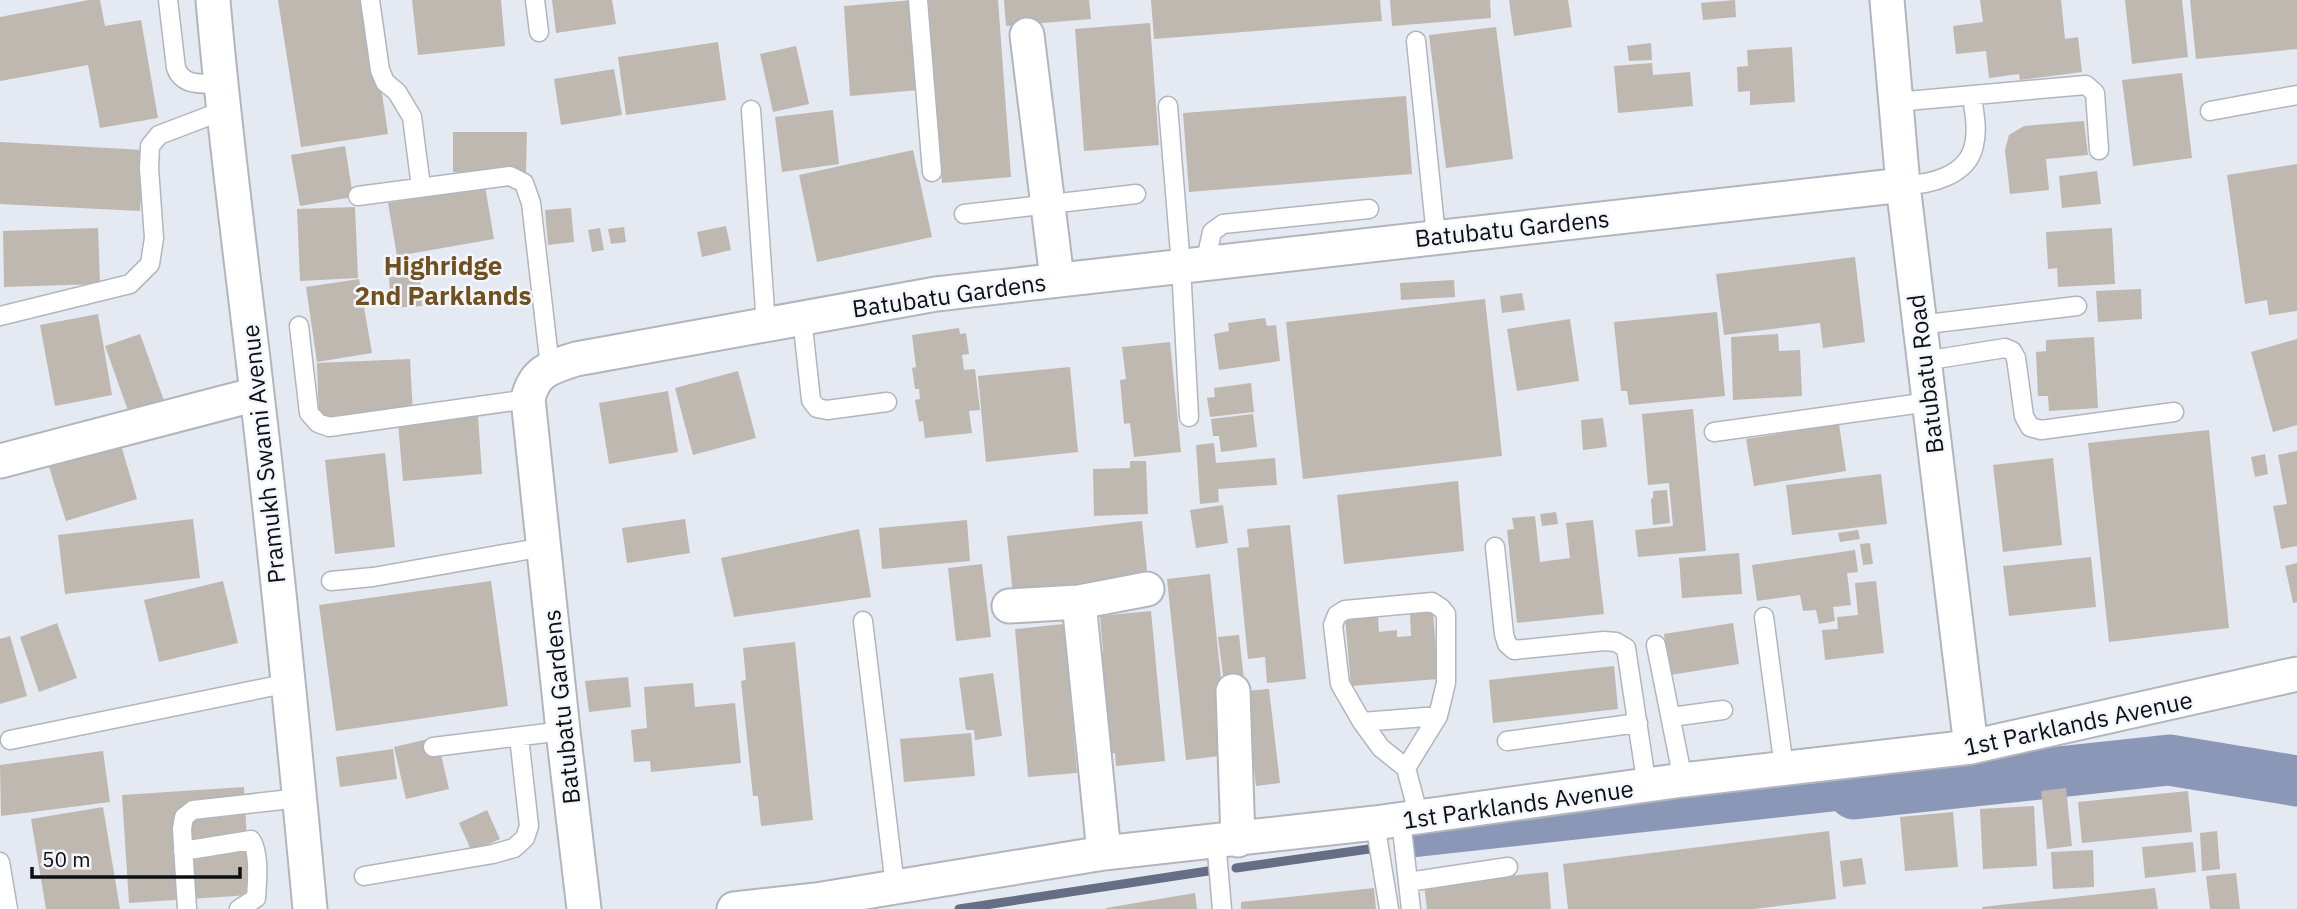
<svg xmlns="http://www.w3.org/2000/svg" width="2297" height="909" viewBox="0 0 2297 909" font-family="'IBM Plex Sans',sans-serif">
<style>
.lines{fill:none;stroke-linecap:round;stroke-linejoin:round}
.stream{stroke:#666e85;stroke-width:9}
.canal{stroke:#8b97b6;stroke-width:30}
.river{stroke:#8b97b6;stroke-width:51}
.building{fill:#beb8b0}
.service-casing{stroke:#b1b5be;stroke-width:21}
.minor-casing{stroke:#b1b5be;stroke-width:37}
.service{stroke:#fff;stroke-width:18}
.minor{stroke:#fff;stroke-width:33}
.labels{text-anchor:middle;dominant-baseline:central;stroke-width:5;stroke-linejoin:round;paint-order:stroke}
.street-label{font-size:24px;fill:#0e0f12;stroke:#f3f6fd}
.neighbourhood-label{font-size:26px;font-weight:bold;fill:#72501d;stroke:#f3f6fd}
</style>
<rect width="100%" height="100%" fill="#e5e9f2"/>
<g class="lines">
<!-- stream -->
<path class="stream" d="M1236,868L1369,849
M959,909L1208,871"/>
<!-- canal -->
<path class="canal" d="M1415,842L1854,794"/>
<!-- river -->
<path class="river" d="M1854,794L2169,760L2297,781"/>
</g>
<!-- building -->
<path class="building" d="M89,0H100L105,26L141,20L158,118L100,128L88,65L0,81V17Z
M278,0H368L388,134L301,147Z
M412,0H501L505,46L418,55Z
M552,0H612L616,24L556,33Z
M913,0L919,90L850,96L844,6Z
M928,0H998L1011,177L942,183Z
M1004,0H1089L1091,19L1006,26Z
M1151,0H1380L1382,21L1154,39Z
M1390,0H1490L1491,18L1392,26Z
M1509,0H1568L1572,27L1514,36Z
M1735,0L1736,17L1703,20L1701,3Z
M1980,0H2061L2065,39L2078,37L2082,72L2020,80L2019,74L1989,78L1986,51L1956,54L1953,26L1983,22Z
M2125,0H2182L2188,57L2132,64Z
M2190,0H2297V49L2196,59Z
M1150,23L1159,145L1084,151L1075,29Z
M1496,27L1513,159L1446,168L1429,35Z
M718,42L726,100L626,115L618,57Z
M1651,43L1652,60L1629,61L1627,46Z
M796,46L809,104L773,112L760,54Z
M1792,47L1795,102L1750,105V91L1738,92L1737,67L1748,66L1747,50Z
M1652,63L1653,75L1690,72L1693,106L1618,113L1614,66Z
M614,69L622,115L561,125L554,79Z
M2182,73L2192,158L2133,166L2122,80Z
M1406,96L1412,174L1189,192L1183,113Z
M833,110L839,164L782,172L775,117Z
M2084,121L2088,155L2046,159L2049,190L2010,194L2005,150L2009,135L2024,126Z
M453,132H527L526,172H453Z
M0,142L144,150L140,211L0,204Z
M345,146L353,197L300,206L291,155Z
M913,150L932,237L817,262L799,175Z
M2297,164V311L2269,315L2267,300L2245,304L2227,175Z
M2097,171L2101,204L2062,208L2059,176Z
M485,186L494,239L397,256L388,203Z
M355,207L358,278L300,281L297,209Z
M571,208L574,242L548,245L545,210Z
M726,226L731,250L702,257L697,232Z
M624,227L626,242L611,244L608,229Z
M98,228L100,284L4,287L3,231Z
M600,228L604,250L592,252L588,230Z
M2112,228L2115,284L2058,287L2057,268L2048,269L2046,232Z
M1855,257L1865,342L1823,348L1820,323L1724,335L1716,274Z
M420,276L422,306L391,308L389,277Z
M359,279L372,353L317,362L306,287Z
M1454,280L1455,297L1401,300L1400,283Z
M2141,289L2142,319L2098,322L2096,291Z
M1522,293L1525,310L1502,313L1500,296Z
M1485,299L1502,456L1303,479L1286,322Z
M1717,312L1725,396L1629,405L1627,391H1621L1614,322Z
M98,314L112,395L55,406L40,325Z
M1265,318L1267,326L1276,325L1280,361L1219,370L1214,334L1229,331L1228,323Z
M1570,319L1579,381L1517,391L1507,329Z
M959,328L960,334L966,333L969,354L962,355L964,370L975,369L980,410L969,411L972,433L925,438L923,421L919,422L915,400L920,399L919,389H915L912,368L916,367L912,335Z
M140,334L167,409L132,422L105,346Z
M1778,334L1779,351L1800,350L1802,396L1733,400L1731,337Z
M2094,337L2098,408L2049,411L2048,396H2038L2036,352L2046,351V340Z
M2297,339V425L2273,432L2251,352Z
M1170,342L1181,452L1134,457L1130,423L1124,424L1120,380L1126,379L1122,347Z
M410,359L413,414L319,419L317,363Z
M1070,367L1078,452L986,462L978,376Z
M738,371L756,438L693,455L675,388Z
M1251,383L1254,412L1210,417L1207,398L1215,397L1214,388Z
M668,391L678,452L609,464L599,403Z
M1693,409L1706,551L1638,557L1635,530L1673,526L1669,483L1648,485L1642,414Z
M1253,414L1257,447L1221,452L1219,436H1213L1211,419Z
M478,416L482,474L403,481L398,423Z
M1603,418L1607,447L1583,450L1581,420Z
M1839,424L1846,471L1754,486L1746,439Z
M2209,430L2229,628L2109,642L2088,443Z
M1214,443L1216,463L1275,458L1277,485L1218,489L1219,502L1200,504L1196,445Z
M121,445L137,499L66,521L49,467Z
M2297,451V546L2281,549L2273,506L2287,504L2278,455Z
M385,453L395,547L335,554L325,460Z
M2265,454L2268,474L2255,477L2251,457Z
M2053,458L2062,545L2003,552L1993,465Z
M1130,461H1146L1148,514L1094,516L1093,469L1130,468Z
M1881,474L1887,524L1792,535L1786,485Z
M1458,481L1464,551L1344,564L1337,495Z
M1667,490L1670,523L1653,525L1651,499L1653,498V491Z
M1223,505L1228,543L1196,548L1190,510Z
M1556,512L1558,524L1542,526L1540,514Z
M1535,516L1540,562L1570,558L1566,523L1593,520L1604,614L1517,623L1507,530L1514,529L1512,518Z
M193,519L200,578L65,594L58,535Z
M685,519L690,553L627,563L622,528Z
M967,520L970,561L882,569L879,528Z
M1142,521L1148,581L1013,595L1007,536Z
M1290,525L1306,679L1267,683L1265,657L1248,659L1237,548L1249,547L1247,529Z
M859,529L871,597L734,617L721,558Z
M1858,530L1860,539L1840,542L1838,533Z
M1870,543L1873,564L1863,565L1860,544Z
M1855,550L1858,572L1847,573L1851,605L1833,607L1835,621L1819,624L1816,610L1803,611L1800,595L1757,601L1752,565Z
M1739,553L1742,594L1682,598L1679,558Z
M2091,557L2096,607L2009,616L2003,566Z
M2297,563V602L2293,603L2285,566Z
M982,564L991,637L956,641L948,568Z
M1210,574L1229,755L1186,760L1167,579Z
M223,581L238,643L159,662L144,600Z
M491,581L508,706L336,731L319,605Z
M1876,581L1884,653L1825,660L1822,630L1838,629L1837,617L1858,615L1855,583Z
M1151,611L1165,761L1116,766L1115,753L1110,754L1100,652L1103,651L1100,616Z
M1433,611L1438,679L1351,686L1345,618L1378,616L1379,632L1397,630V637L1411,636L1410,613Z
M57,623L77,678L39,692L20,637Z
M1733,623L1739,664L1670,675L1664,634Z
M1064,624L1077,773L1028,777L1015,629Z
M1239,635L1244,680L1224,682L1218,637Z
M10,636L27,696L0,704V639Z
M795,642L813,820L761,826L758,796H753L741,681L746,680L743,648Z
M1614,666L1618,709L1493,723L1489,680Z
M993,673L1002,736L975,740L974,730H966L959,678Z
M628,677L631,707L589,712L585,681Z
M693,683L695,707L735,703L741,763L651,772L650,761L634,762L631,730L647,728L644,687Z
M1269,689L1280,783L1256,786L1245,691Z
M971,733L975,776L904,782L900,739Z
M437,737L449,789L406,799L394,747Z
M393,749L397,779L340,787L336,757Z
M103,751L110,802L1,816L0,765Z
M244,787L250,895L129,903L122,795Z
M2066,788L2072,846L2047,849L2041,791Z
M2188,791L2192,832L2082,843L2078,802Z
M2034,806L2037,866L1983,869L1980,809Z
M103,807L120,909H46L31,819Z
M487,810L500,839L472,852L459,823Z
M1953,812L1958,867L1905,871L1900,817Z
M1829,831L1836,899L1754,909H1568L1563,864Z
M2217,831L2220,869L2202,871L2200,833Z
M2193,842L2196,872L2145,878L2142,847Z
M2093,850L2094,887L2053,889L2051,852Z
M1862,858L1866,884L1843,887L1840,861Z
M1548,872L1551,909H1427L1424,885Z
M2236,873L2240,909H2210L2206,876Z
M1374,888L1376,909H1241V902Z
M2155,888L2158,909H1982V907Z
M1195,893L1197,909H1106V908Z"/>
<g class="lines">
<defs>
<path id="service" d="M168,0L176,68C183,87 202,83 220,84
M370,0L380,70L385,82L397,92L412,117L421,187
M535,0L539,32
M918,0L932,172
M1416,41L1436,236
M1896,102L2086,85L2095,93L2099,150
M1168,106L1181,266L1189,417
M751,110L766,325
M2210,111L2297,95
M1903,185C1929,185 1968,176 1974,145C1978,129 1974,112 1972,96
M358,196L510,176L524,183L531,203L550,367
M964,214L1136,194
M1205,264L1212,232L1223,224L1369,209
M0,316L130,284L150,264L154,238L149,168L150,146L159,135L222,111
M802,318L811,400L817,408L827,410L887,402
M1919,325L2077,306
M299,326L309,413L318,423L329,427L528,399
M1924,361L2005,348L2012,351L2016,358L2024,416L2030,427L2041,430L2174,412
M1714,432L1929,402
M1495,547L1504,634L1507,644L1514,650L1604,641L1616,642L1626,648L1647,787
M331,581L373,577L544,547
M1764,617L1784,768
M863,621L895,886
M1656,645L1683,780
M1671,717L1723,710
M1362,722L1438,716
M10,740L289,683
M1507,741L1638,723
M433,747L563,731
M1406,768L1438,716L1446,683V614L1441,608L1432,602L1345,610L1337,615L1333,625L1340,684L1362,722L1381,748L1406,768L1419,817
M1401,820L1411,909
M1375,823L1389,909
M1216,841L1222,909
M183,851L251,840C260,852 257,884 256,898L239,909
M0,862L8,909
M364,876L493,854L514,848L525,838L529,826L519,737
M1408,882L1508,867
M187,909L182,829L184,817L193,810L300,798"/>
<path id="minor" d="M213,0C224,132 242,262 257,394C277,565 294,737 310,909
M1887,0L1903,185L1971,747
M1027,35L1057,279
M0,461L257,394
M1009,606L1079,602
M1233,691L1238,840
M1104,853L1079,602L1147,589
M584,909L563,731L528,399C534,371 551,367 576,359L936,294L1903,185
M734,909L816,900L1104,853L1375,823L1683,780L1971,747L2297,674"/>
</defs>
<!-- service casing -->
<use href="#service" class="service-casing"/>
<!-- minor casing -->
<use href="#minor" class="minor-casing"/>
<!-- service -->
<use href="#service" class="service"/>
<!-- minor -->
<use href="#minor" class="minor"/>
</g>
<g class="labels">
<!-- street labels -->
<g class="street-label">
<text transform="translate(1512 228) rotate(-6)">Batubatu Gardens</text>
<text transform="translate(949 295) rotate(-8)">Batubatu Gardens</text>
<text transform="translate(1925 374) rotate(-97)">Batubatu Road</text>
<text transform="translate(263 454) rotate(-96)">Pramukh Swami Avenue</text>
<text transform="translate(561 707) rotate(-96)">Batubatu Gardens</text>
<text transform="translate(2078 723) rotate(-12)">1st Parklands Avenue</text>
<text transform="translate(1518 804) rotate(-8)">1st Parklands Avenue</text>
</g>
<!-- neighbourhood labels -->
<g class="neighbourhood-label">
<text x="443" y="265">Highridge<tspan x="443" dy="30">2nd Parklands</tspan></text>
</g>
</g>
<!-- scale -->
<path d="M32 867v10h208v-10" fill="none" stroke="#0e0f12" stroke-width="3.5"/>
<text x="42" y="867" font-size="21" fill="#0e0f12" stroke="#f3f6fd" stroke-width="5" paint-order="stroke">50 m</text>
</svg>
